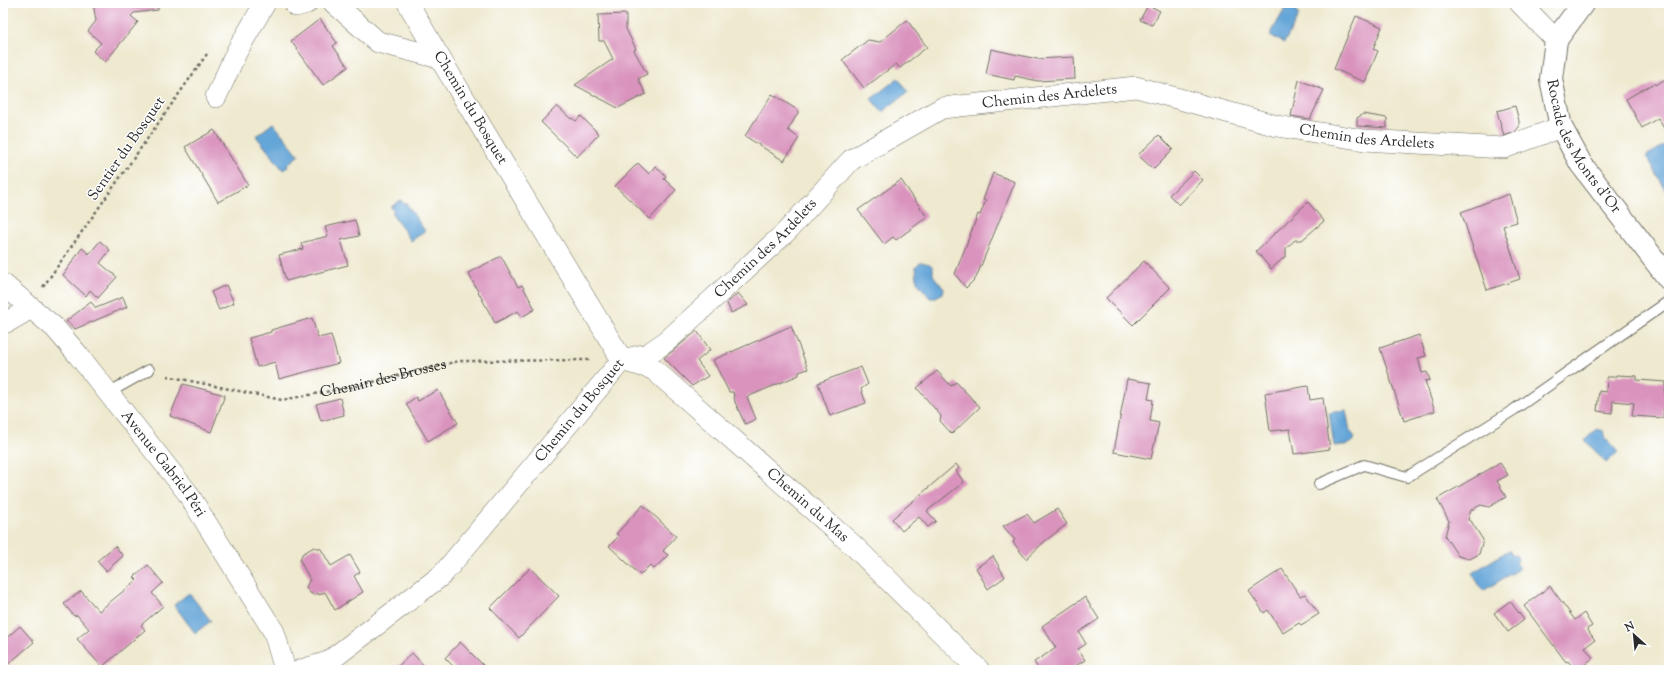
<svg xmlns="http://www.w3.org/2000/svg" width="1672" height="673" viewBox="0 0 1672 673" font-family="'Sorts Mill Goudy',serif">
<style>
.water{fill:#65a6d8;stroke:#486882}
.building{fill:#d993bd}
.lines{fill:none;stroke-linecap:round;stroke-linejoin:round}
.lane-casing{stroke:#6f6e64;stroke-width:12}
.street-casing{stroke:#6f6e64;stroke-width:22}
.secondary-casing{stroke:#6f6e64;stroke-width:24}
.path{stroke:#6f6e64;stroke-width:2.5;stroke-dasharray:3 3;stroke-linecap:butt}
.lane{stroke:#fff;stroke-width:10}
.street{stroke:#fff;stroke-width:21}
.secondary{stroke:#fff;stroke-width:22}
.labels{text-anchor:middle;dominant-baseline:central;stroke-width:3;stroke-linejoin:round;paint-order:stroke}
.street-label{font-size:15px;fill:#2b2b2b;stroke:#fff}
</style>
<rect width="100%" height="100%" fill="#fff"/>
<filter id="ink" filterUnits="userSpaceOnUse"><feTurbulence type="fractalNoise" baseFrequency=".025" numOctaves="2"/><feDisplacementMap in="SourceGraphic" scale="8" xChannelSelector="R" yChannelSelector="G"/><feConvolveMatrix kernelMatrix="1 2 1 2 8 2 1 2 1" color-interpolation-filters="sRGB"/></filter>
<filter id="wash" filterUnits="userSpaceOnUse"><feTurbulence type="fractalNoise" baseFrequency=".012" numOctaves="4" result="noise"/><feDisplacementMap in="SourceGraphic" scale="16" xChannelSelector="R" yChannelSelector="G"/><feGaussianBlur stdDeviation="0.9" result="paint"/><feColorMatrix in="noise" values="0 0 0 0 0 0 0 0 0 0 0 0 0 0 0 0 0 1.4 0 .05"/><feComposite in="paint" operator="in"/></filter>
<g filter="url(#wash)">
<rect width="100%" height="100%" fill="#eee9cf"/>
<!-- water -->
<path class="water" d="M1292,6L1296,8L1297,13L1299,15L1284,43L1270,35L1286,7L1288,8Z
M898,78L908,92L882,112L871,99Z
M273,123L299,155L287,165L288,167L283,170L256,136Z
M1665,145L1669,146V191L1667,192L1646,156Z
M401,200L405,205L406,203L425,231L411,241L392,213L394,212L391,207Z
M921,262L930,264L933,267V275L944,289L943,293L934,298H930L917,282L916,266Z
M1346,410L1350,431L1355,437C1354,446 1342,445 1334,446L1329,413Z
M1597,429L1604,431L1605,434L1604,437L1618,452L1606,463L1585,440Z
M1509,550L1512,556L1516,555L1518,560L1516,563L1520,568L1483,591L1472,573Z
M189,593L211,621L195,633L174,605Z"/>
<g id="blocks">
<!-- building -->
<path class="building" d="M93,3H158V10L134,13L131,16L138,22L105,62L93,51L101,43L88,31L96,21Z
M1148,5L1160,11L1152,25L1140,20Z
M626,14V29L636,49L634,50L647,74L638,79L646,94L618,108L575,85L613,59L604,41H599L598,15Z
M1356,16L1382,27L1373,49L1378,51L1365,82L1334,69Z
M320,19L337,43L333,46L348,67L323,85L291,41Z
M907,20L927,47L900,68L896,64L864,88L842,60L868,40L880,42Z
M991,49L1037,59L1074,57L1075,79L1038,81L1015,76L1014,80L986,74Z
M1669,77V137L1658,118L1642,128L1626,99L1654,83L1655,85Z
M1299,80L1324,90L1310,119L1291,116Z
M772,94L799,111L788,130L799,138L784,161L745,136Z
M557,106L571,119L572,118L576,121L581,116L599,134L577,157L541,122Z
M1515,106L1519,121V127L1515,132L1504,136L1497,111Z
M1363,114L1387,118V128L1357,126V118Z
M214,130L248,185L218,202L185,147Z
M1159,135L1173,149L1153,169L1138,155Z
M638,163L649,174L655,166L666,176L664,179L676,190L650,219L615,186Z
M1194,171L1203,180L1179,205L1169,195Z
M993,173L1015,182L976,278L966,288L955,274L978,214L980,215L986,200H983Z
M901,180L927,217L896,240L893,237L884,244L858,210Z
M1509,194L1517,222L1503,226L1520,279L1487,290L1461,212Z
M1308,202L1324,221L1302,240H1295L1286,248V256L1271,269L1256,251Z
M355,220L359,236L341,240L348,265L286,281L279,255L303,249L301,243L328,236L325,227Z
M100,241L110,250L100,263L117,277L98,298L90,290L86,296L63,275L82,248L89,254Z
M501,256L518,287L522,285L535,309L522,317L518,311L495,323L468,273Z
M1144,261L1170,288L1133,325L1106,298Z
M226,285L234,303L219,310L211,292Z
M738,293L748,305L731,313L727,303Z
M123,297L127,307L75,329L66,321L91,302L96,308Z
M312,318L318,338L331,335L339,363L279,379L275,362L257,367L249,338L271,332V330Z
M791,326L808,369L799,372V375L747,397L756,419L745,424L735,402L733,392H729L713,360Z
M697,331L710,350L697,361L708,376L692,386L664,358Z
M1419,335L1426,356L1418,358L1422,373L1427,372L1430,380L1425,381L1435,411L1404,421L1380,348Z
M861,367L868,384L861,389L866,403L830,416L818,383Z
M937,371L951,386L956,382L980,407L952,434L940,421L941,416L917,388Z
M1616,375L1637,376V380L1666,382L1663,418L1632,416L1634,403L1613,401L1612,413L1597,411L1599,391L1606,392L1607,377H1615Z
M1127,379L1151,383L1148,399L1153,400L1150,421L1159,423L1151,459L1114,452Z
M183,384L225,395L211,432L170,416Z
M1308,386L1310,400L1323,398L1330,449L1294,454L1290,429L1270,431L1265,393Z
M438,390L458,423L428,441L406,404L416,397L418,401Z
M340,398L344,415L321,421L316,404Z
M1500,463L1508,475L1497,481L1506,497L1489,507L1481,505L1471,510L1468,520L1471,521L1483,540L1479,554L1470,559L1458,556L1445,536L1449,521L1437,499Z
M956,464L959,468L956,471L964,482L927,511L936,521L928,527L919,517L902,531L892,519Z
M643,505L676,536L663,551L668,555L654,569L650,565L640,575L609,546L619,536L616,534Z
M1057,509L1067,524L1045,541L1026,559L1013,542L1015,540L1003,526L1027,514L1034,523Z
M115,546L123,556L106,571L97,561Z
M314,547L321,549L331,566L350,555L360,572L354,576L363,592L335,610L325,592L319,595L318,593L314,595L310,593L306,587L310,579L300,561L302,554Z
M993,556L1005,577L988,589L976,568Z
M148,565L163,583L152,593L163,606L141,625L145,630L102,667L77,639L89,629L77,615L74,616L64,604L81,591L99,611L137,580L134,577Z
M530,568L559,596L519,638L490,608Z
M1282,569L1300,596L1305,594L1319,614L1301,625L1299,623L1283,633L1268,610L1264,613L1249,591Z
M1550,586L1575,620L1584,613L1592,626L1587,629L1595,640L1585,647L1593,658L1578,670H1575L1568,661L1566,662L1524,606Z
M1085,597L1099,619L1079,632L1086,644L1078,649L1085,660L1069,670H1039L1034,662L1056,648L1042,626Z
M1510,601L1524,620L1508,632L1494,613Z
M20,626L34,642L5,667L3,665V641Z
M460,642L488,670H457L445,658Z
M412,653L428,670H394Z"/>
</g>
</g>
<g filter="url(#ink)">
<use href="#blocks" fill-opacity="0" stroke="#6f6e64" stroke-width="1"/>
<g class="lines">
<defs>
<path id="lane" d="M108,393L149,370
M1319,484L1364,465L1407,477L1515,409L1669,301"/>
<g id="street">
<path d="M334,3L378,42L440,58"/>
<path d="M1520,3L1556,40"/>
<path d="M296,6L307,3"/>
<path d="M216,97L237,51L265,3"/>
<path id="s2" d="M3,284L55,328L79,356L187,492L274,632L285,670"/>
<path d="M3,323L9,321L31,308"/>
<path id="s3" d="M622,360L648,354L667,341L787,231L851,160L942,108L1136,87L1277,126L1364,140L1504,148L1561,127"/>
<path id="s4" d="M624,361L653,369L855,547L979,670"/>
<path id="s5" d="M301,670L328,662L442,575L622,360L432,45L408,3"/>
</g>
<g id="secondary">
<path id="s6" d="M1583,3L1556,40L1551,79L1561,127L1581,164L1669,279"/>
</g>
</defs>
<!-- lane casing -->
<use href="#lane" class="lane-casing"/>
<!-- street casing -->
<use href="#street" class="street-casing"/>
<!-- secondary casing -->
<use href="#secondary" class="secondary-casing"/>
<!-- path -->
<g class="path">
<path d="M43,287L207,54"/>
<path id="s1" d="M167,376L282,400L352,387L459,361L591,360"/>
</g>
<!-- lane -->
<use href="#lane" class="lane"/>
<!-- street -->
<use href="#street" class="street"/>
<!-- secondary -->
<use href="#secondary" class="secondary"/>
</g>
</g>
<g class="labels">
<!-- street labels -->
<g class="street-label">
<text stroke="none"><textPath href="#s3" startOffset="521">Chemin des Ardelets</textPath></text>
<text transform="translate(470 108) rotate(59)">Chemin du Bosquet</text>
<text stroke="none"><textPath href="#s3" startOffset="845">Chemin des Ardelets</textPath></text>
<text stroke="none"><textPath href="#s6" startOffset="161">Rocade des Monts d'Or</textPath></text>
<text transform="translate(127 149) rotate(-55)">Sentier du Bosquet</text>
<text stroke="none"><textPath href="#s3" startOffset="185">Chemin des Ardelets</textPath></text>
<text stroke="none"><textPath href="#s1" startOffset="221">Chemin des Brosses</textPath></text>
<text stroke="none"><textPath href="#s5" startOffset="386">Chemin du Bosquet</textPath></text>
<text stroke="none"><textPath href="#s2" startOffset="242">Avenue Gabriel Péri</textPath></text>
<text stroke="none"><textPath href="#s4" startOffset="236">Chemin du Mas</textPath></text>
</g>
</g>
<!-- margin -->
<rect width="1672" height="673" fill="none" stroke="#fff" stroke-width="16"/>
<!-- north arrow -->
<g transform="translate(1634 635) rotate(333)" stroke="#ffffff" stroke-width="3" paint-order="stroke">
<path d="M0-3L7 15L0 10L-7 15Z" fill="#2b2b2b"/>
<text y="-6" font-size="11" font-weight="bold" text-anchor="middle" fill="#2b2b2b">N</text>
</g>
</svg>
